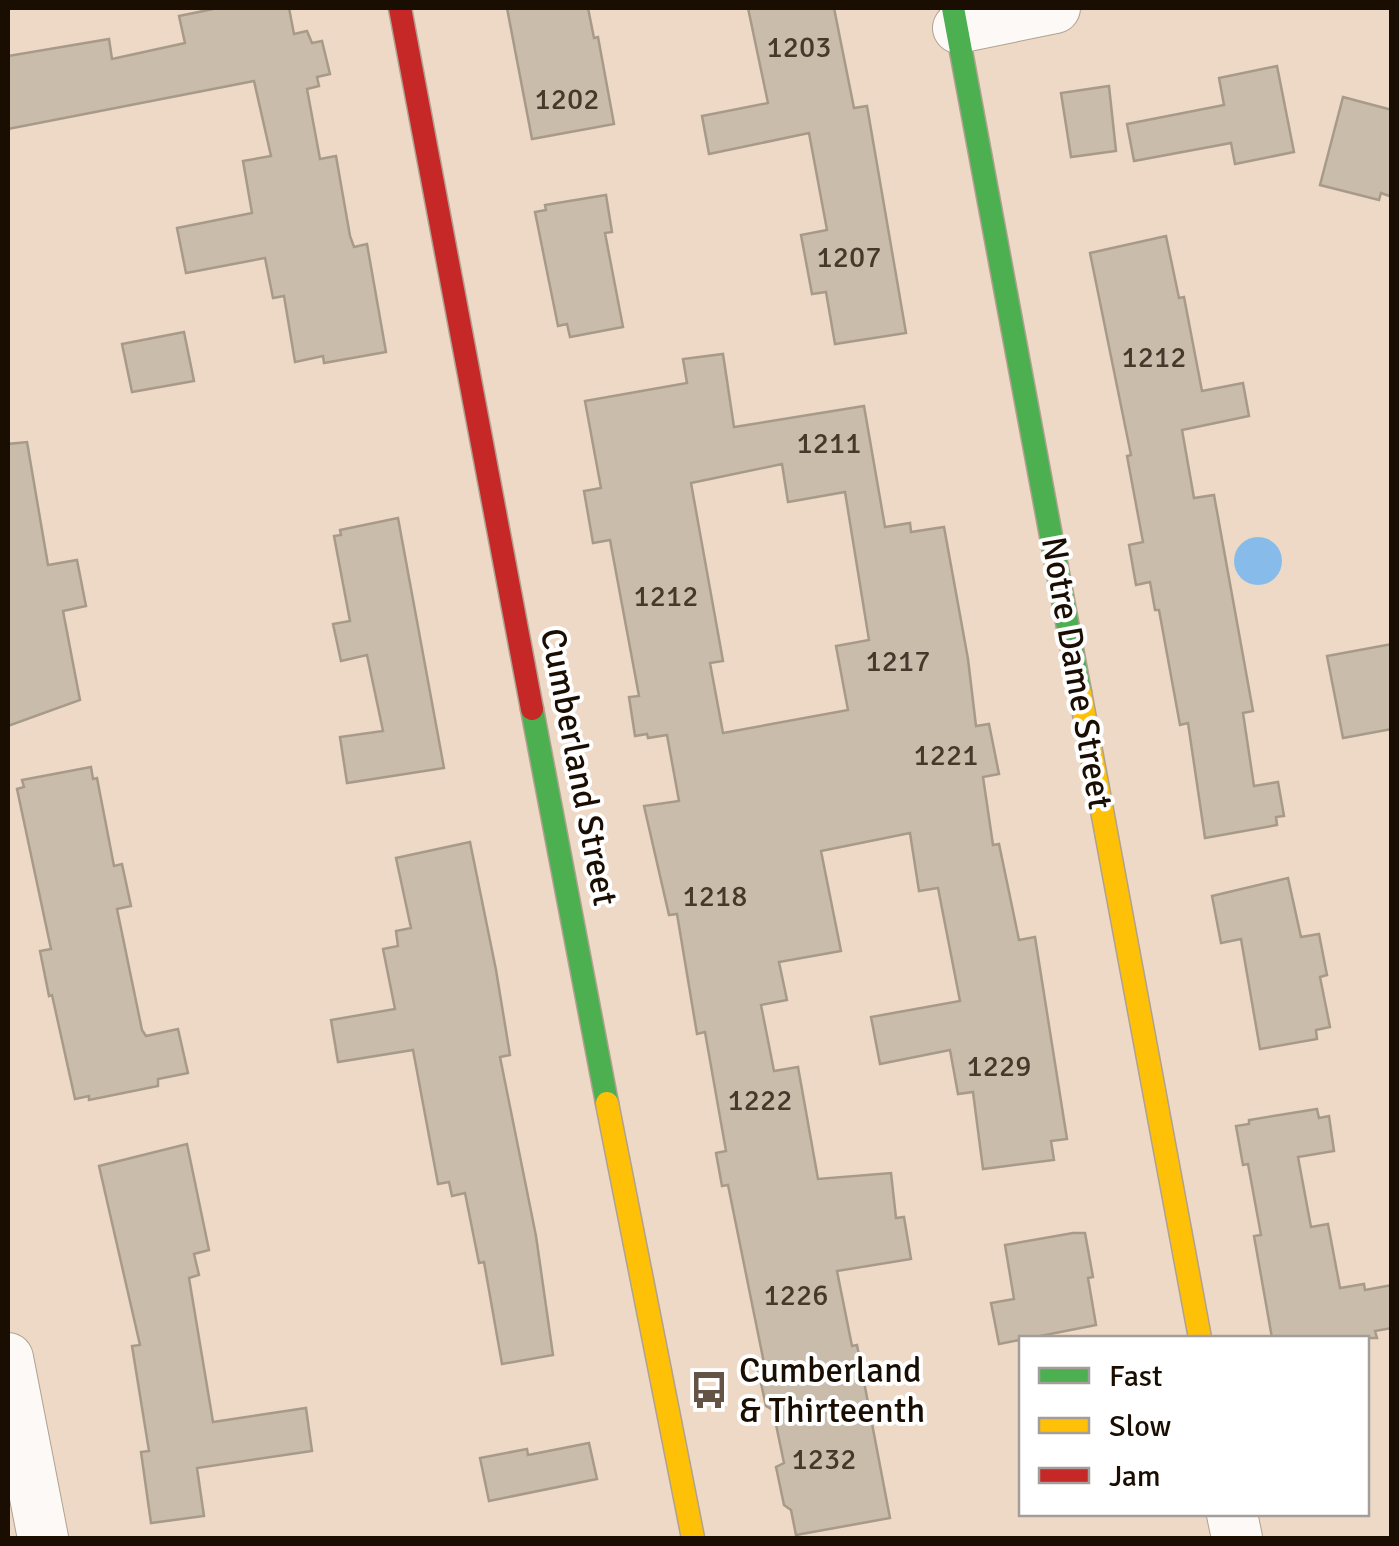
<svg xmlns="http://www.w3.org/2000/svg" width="1399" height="1546" viewBox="0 0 1399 1546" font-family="Signika,sans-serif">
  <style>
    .water { fill: #87bcea }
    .building { fill: #c9bcab; stroke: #a79a89; stroke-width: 2.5; fill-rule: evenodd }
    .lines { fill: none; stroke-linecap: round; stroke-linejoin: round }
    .street-casing { stroke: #b1a192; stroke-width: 52 }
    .fast-casing { stroke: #b1a192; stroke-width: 25 }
    .slow-casing { stroke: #b1a192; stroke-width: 25 }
    .jam-casing { stroke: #b1a192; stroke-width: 25 }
    .street { stroke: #fcf9f6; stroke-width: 50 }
    .fast { stroke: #4caf50; stroke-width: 22 }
    .slow { stroke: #ffc107; stroke-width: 22 }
    .jam { stroke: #c62828; stroke-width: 22 }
    .labels { text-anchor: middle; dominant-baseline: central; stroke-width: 8; stroke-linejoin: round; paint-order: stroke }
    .number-label { font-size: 30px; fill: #46392c }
    .street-label { font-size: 35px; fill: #1a0d02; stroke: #fff }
    .poi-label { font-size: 35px; fill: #1a0d02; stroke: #fff; text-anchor: start }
  </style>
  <rect width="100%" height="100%" fill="#edd9c5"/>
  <!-- water -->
  <circle class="water" cx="1258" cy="561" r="24"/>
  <!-- building -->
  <g class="building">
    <polygon points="218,8 289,8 294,34 307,31 312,43 322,41 330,74 317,77 319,86 307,89 320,159 336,156 350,236 354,247 367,244 386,352 324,363 323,356 295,362 284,296 273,298 265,258 186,273 177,228 252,213 243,161 271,156 254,81 8,129 8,56 109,39 112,59 185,43 179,16"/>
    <polygon points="507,8 588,8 594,38 598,37 614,124 532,139"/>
    <polygon points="748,8 834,8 854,108 867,106 906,333 835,344 826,292 812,294 801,235 827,230 809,133 709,154 702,116 768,103"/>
    <polygon points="1277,66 1294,152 1235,164 1231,143 1134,161 1127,124 1224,105 1219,78"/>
    <polygon points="1109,86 1116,151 1071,157 1061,93"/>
    <polygon points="1343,97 1392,110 1392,197 1381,193 1379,200 1320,185"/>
    <polygon points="606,195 612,232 605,233 623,327 570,337 567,324 558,326 535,212 546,210 545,205"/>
    <polygon points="1166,236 1179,298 1184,297 1202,391 1243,383 1249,416 1182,430 1194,498 1214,495 1253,711 1243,713 1254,786 1278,782 1284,816 1276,817 1277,825 1205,838 1188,723 1180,725 1159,610 1155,610 1150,582 1136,585 1129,545 1143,542 1127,456 1131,455 1090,253"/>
    <polygon points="184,332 194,381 132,392 122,344"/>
    <path d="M723 354 734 427 864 406 885 527 910 523 911 532 944 527 968 659 976 726 989 724 999 774 983 777 993 845 999 844 1019 940 1035 937 1067 1139 1051 1141 1054 1160 983 1169 973 1092 958 1094 950 1050 880 1064 871 1017 960 1001 938 888 919 891 910 833 821 851 841 951 779 962 787 1000 761 1005 774 1071 798 1067 818 1179 891 1173 896 1218 904 1217 911 1259 837 1271 852 1346 857 1345 890 1518 796 1535 791 1510 784 1505 776 1467 784 1463 773 1410 766 1406 758 1370 765 1368 728 1185 722 1186 716 1153 726 1151 705 1032 697 1034 677 914 669 915 644 806 679 801 667 735 648 738 647 734 635 736 629 697 639 696 610 540 593 543 584 491 601 488 585 401 687 383 683 359ZM782 464 788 502 845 492 869 640 836 646 848 710 723 733 710 663 723 661 691 483Z"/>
    <polygon points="27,442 48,565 77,560 86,606 63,611 80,700 8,726 8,444"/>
    <polygon points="398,518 444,768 347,783 340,737 383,731 367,655 341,661 333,624 350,621 334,536 341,535 340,530"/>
    <polygon points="1392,644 1392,729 1343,738 1327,656"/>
    <polygon points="91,767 93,779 97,778 114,866 122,864 131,906 117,909 142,1030 146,1036 178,1029 188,1073 158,1079 158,1086 89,1100 89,1096 75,1099 52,995 49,996 40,951 51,949 17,789 24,787 22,780"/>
    <polygon points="470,842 496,970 510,1055 500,1057 536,1236 553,1355 502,1364 484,1262 479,1263 465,1193 452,1196 449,1182 438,1184 413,1050 338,1062 331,1020 395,1009 383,949 398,946 396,931 411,928 396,858"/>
    <polygon points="1288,878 1301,937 1319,934 1327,975 1320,977 1330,1027 1316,1030 1317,1039 1260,1049 1241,939 1221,943 1212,896"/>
    <polygon points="1317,1109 1319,1118 1329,1116 1334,1151 1298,1157 1311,1227 1328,1224 1340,1288 1364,1284 1365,1290 1392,1285 1392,1328 1375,1331 1377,1338 1272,1338 1254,1236 1261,1235 1248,1164 1243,1165 1236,1126 1249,1124 1249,1120"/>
    <polygon points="187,1144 209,1250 194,1254 199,1275 189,1278 213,1422 306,1408 312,1451 197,1468 204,1516 151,1523 141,1452 149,1451 132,1346 140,1345 99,1166"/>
    <polygon points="1073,1233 1085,1233 1093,1277 1088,1278 1096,1325 999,1344 991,1303 1014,1299 1005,1245"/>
    <polygon points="589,1443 597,1479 489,1501 480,1458 527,1449 528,1455"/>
  </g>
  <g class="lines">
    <!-- street casing -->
    <g class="street-casing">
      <g id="street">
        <polyline points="958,28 1055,8"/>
        <polyline points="8,1358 43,1538"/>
        <polyline points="1232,1514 1237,1538"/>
      </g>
    </g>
    <!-- fast casing -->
    <g class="fast-casing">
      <g id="fast">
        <polyline points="953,8 1080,692"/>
        <polyline points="532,709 607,1103"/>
      </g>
    </g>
    <!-- slow casing -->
    <g class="slow-casing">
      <g id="slow">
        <polyline points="1080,692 1200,1338"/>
        <polyline points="607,1103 693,1538"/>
      </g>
    </g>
    <!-- jam casing -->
    <g class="jam-casing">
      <polyline id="jam" points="400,8 532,709"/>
    </g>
    <!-- street -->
    <use href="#street" class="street"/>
    <!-- fast -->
    <use href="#fast" class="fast"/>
    <!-- slow -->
    <use href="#slow" class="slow"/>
    <!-- jam -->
    <use href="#jam" class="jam"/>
  </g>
  <!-- icons -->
  <defs>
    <g id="bus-bare" transform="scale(3)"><path d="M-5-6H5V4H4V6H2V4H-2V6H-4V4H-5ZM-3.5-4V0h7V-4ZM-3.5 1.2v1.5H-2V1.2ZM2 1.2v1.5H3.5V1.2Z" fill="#645446" stroke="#fff" stroke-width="2.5" paint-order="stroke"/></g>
  </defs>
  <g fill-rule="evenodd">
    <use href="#bus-bare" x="709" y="1390"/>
  </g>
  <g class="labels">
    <!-- number labels -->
    <g class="number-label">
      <text x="799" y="47">1203</text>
      <text x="567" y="99">1202</text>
      <text x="849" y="257">1207</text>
      <text x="1154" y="357">1212</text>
      <text x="829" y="443">1211</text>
      <text x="666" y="596">1212</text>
      <text x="898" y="661">1217</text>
      <text x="946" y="755">1221</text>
      <text x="715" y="896">1218</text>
      <text x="999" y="1066">1229</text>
      <text x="760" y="1100">1222</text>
      <text x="796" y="1295">1226</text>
      <text x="824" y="1459">1232</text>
    </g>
    <!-- street labels -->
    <g class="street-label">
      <text transform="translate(1077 673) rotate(80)">Notre Dame Street</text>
      <text transform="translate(579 767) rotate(79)">Cumberland Street</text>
    </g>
    <!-- poi labels -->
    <g class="poi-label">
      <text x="739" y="1370">Cumberland<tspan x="739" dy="40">&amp; Thirteenth</tspan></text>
    </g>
  </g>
  <!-- border -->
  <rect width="1399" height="1546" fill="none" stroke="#1a0d02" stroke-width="20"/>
  <!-- legend -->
  <rect x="1019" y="1336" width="350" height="180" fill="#ffffff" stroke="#a39e9a" stroke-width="2.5"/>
  <rect x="1039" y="1368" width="50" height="15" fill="#4caf50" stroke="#a39e9a" stroke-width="2.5"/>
  <text x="1109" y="1386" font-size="30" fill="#1a0d02">Fast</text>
  <rect x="1039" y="1418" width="50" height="15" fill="#ffc107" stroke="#a39e9a" stroke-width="2.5"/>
  <text x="1109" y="1436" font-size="30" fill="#1a0d02">Slow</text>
  <rect x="1039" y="1468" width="50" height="15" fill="#c62828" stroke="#a39e9a" stroke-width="2.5"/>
  <text x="1109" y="1486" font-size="30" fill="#1a0d02">Jam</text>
</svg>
